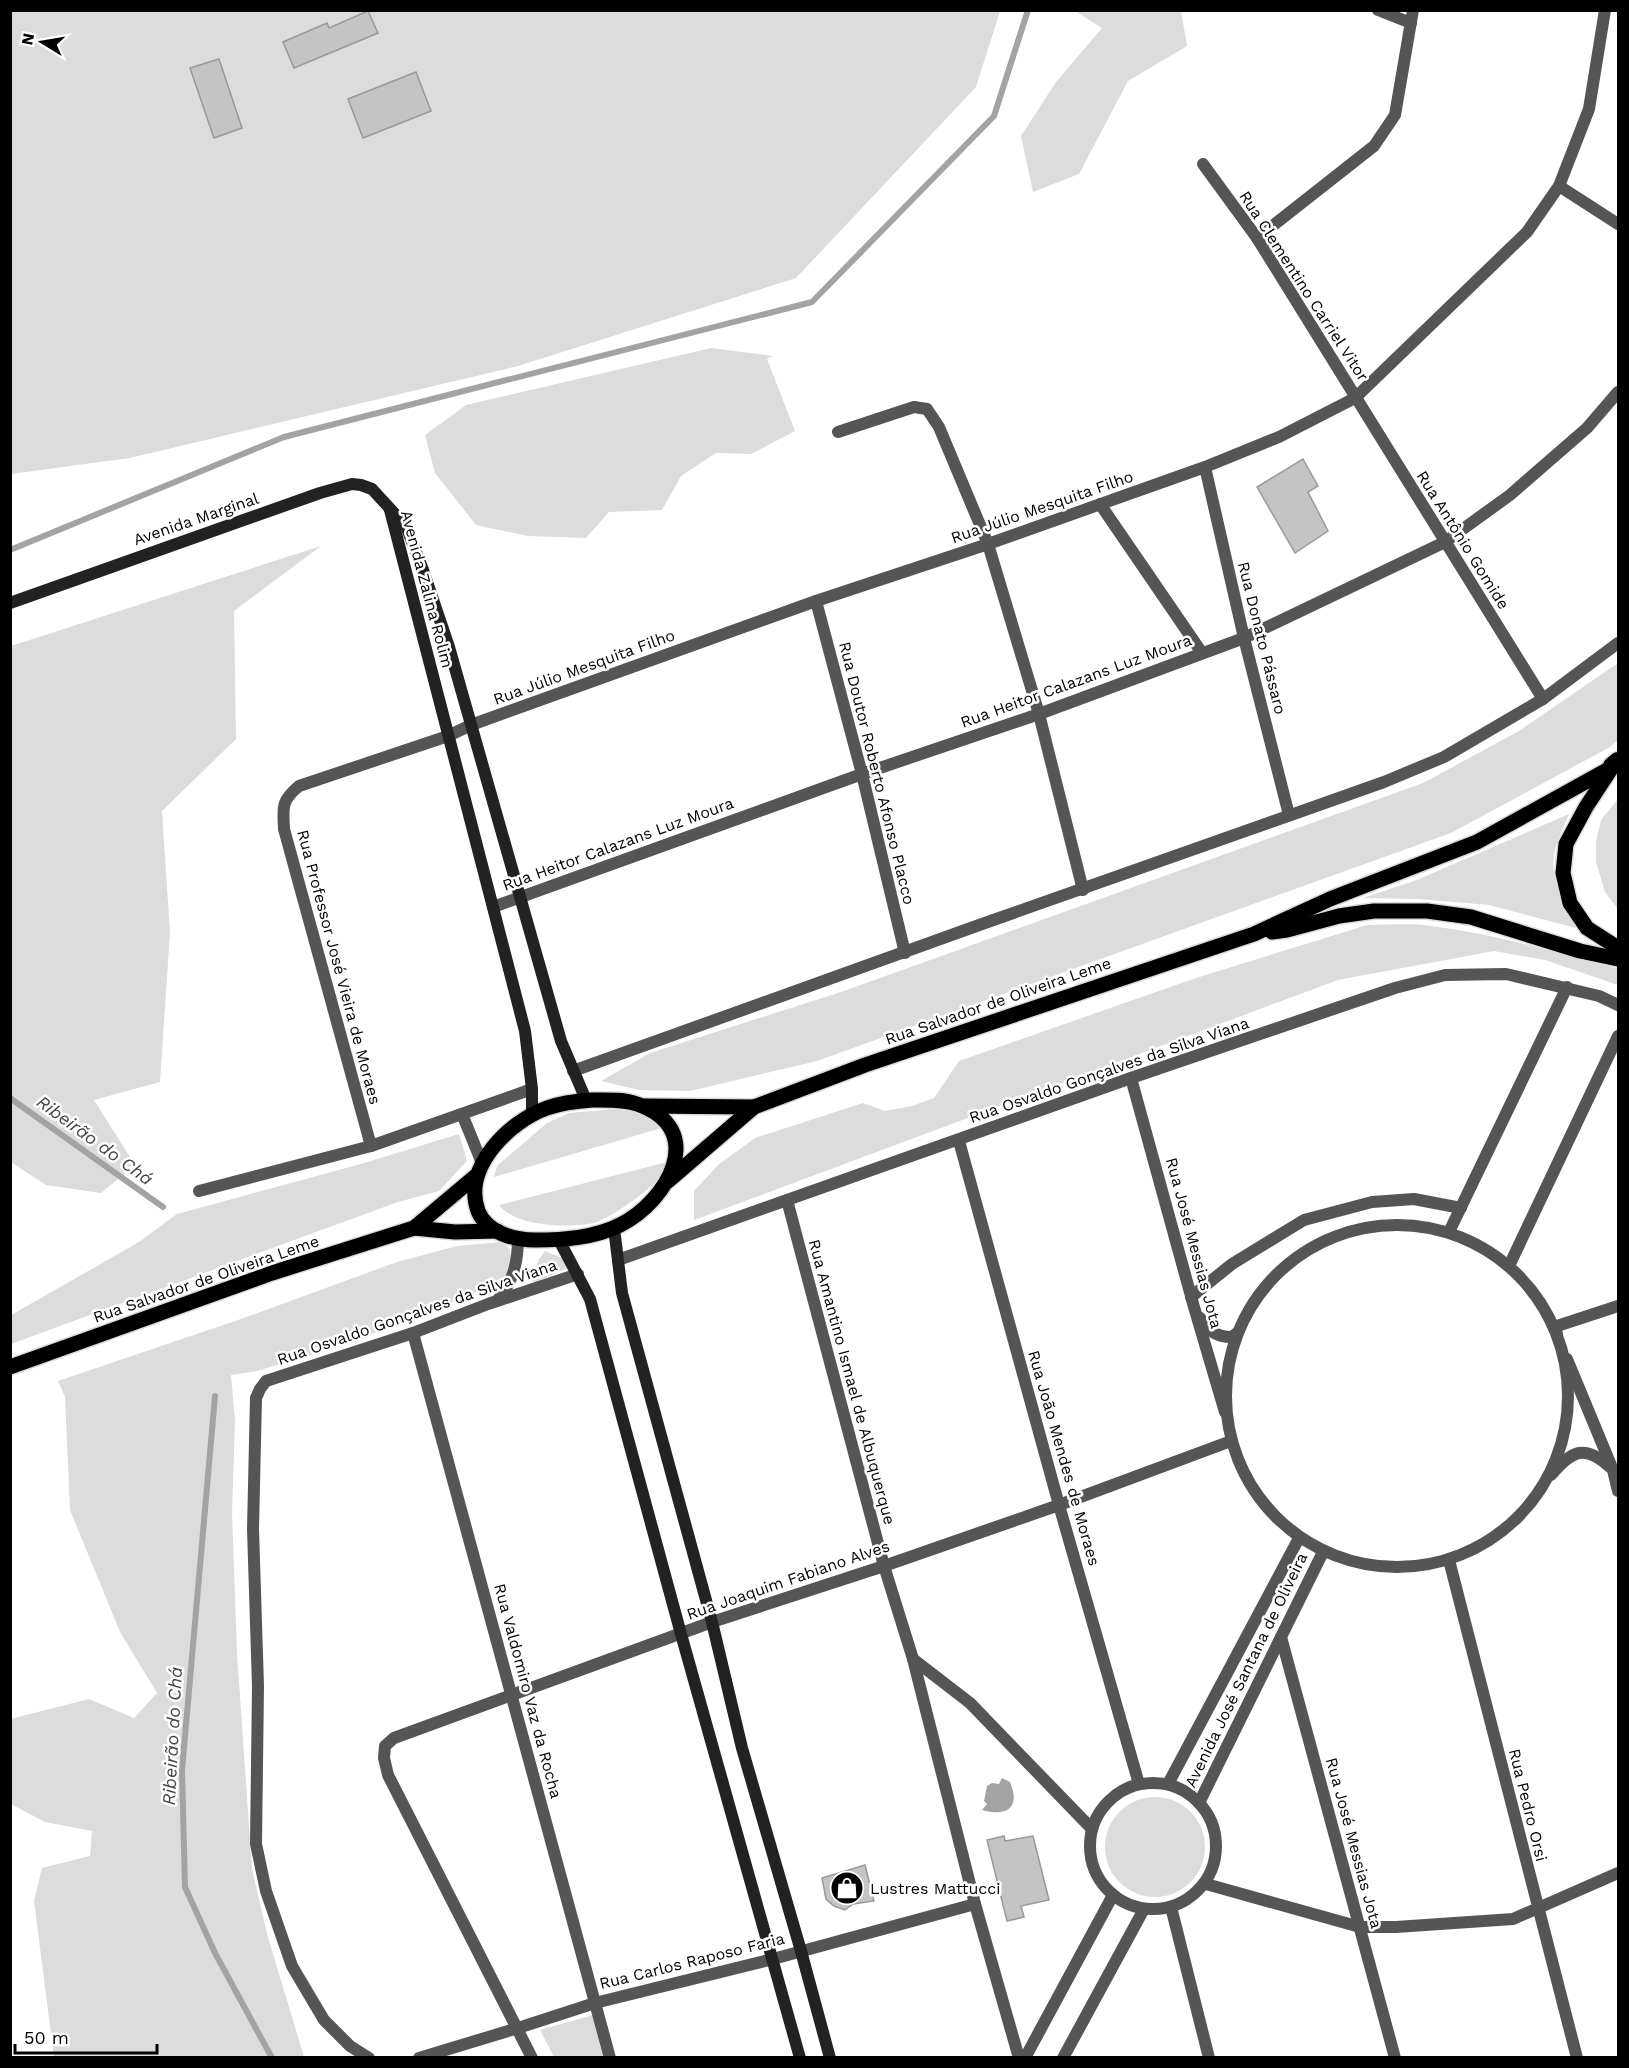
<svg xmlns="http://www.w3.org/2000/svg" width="1629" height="2068" viewBox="0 0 1629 2068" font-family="'Work Sans',sans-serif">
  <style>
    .green { fill: #dcdcdc }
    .water { fill: #a3a3a3 }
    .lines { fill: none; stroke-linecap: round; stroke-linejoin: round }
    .stream { stroke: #a3a3a3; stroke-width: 6 }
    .building { fill: #c4c4c4; stroke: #999; stroke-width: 1.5 }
    .primary-casing { stroke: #dbdbdb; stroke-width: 18 }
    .highway-casing { stroke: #dbdbdb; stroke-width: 21 }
    .street { stroke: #555; stroke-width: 12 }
    .secondary { stroke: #222; stroke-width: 12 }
    .primary { stroke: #000; stroke-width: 15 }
    .highway { stroke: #000; stroke-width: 18 }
    .labels { text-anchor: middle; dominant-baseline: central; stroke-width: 5; stroke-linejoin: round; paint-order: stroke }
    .street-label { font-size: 16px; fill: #000; stroke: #fff }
    .poi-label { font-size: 16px; fill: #000; stroke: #fff; text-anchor: start }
    .water-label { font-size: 18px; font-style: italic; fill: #444; stroke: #fff }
  </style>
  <rect width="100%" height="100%" fill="#fff"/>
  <!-- green -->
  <g class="green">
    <polygon points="10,11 1000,11 976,87 796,278 518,366 130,458 11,474"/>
    <polygon points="1075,11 1181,11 1187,46 1128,81 1079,174 1033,192 1021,136 1056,82 1102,28"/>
    <polygon points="711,348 773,356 767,359 795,431 751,454 716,453 681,476 662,510 609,512 586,538 528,536 476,525 435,473 425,435 466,405"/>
    <polygon points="321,546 234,611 236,739 162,811 170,933 160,1082 94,1100 135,1165 101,1193 46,1185 11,1162 11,646"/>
    <polygon points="1618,663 1618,740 1610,747 1451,833 817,1061 690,1091 639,1090 601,1081 650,1053 841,992 1423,783 1519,731"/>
    <polygon points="1618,799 1618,909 1605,892 1596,862 1596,842 1601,820"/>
    <path d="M1569 814C1564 827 1556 842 1554 855 1550 881 1565 906 1576 928L1489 905 1418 899 1363 898 1417 880Z"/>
    <path d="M1367 925C1388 925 1410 923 1431 926 1495 934 1556 952 1618 969V985L1545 960 1494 951 1338 980 694 1220V1191L718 1165 755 1138 863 1103 885 1111 912 1106 934 1098 959 1061 1193 979Z"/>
    <polygon points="615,1109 646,1114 665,1127 494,1177 497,1166 547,1123 569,1113"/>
    <polygon points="459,1134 467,1161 439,1191 398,1202 11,1344 11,1315 139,1242 177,1214 361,1164"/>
    <path d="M671 1161C670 1165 669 1170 666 1173 653 1187 612 1218 594 1223 570 1228 515 1227 499 1205Z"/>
    <polygon points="502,1242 509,1248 512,1260 504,1279 485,1288 429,1313 327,1350 257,1371 231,1375 235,1420 232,1513 237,1653 252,1869 267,1934 304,2057 54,2057 34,1901 42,1868 90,1856 92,1831 45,1822 11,1804 10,1719 89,1699 134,1718 157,1693 120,1632 70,1510 65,1397 58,1381 238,1320 397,1262 457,1246"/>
    <polygon points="545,1251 567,1260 566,1269 535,1282 531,1281 539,1259"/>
    <circle cx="1155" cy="1847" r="50"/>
    <polygon points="593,2015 604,2057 554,2057 540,2030"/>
  </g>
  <!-- water -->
  <path class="water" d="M1002 1778 1010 1782C1021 1808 1007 1817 982 1810L987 1804 984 1801 987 1786 992 1783 999 1784Z"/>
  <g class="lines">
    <!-- stream -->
    <g class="stream">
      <polyline points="10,550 284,437 812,302 994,116 1028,10"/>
      <polyline points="10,1098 163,1207"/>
      <polyline points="215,1396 182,1770 185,1887 215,1953 272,2058"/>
    </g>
  </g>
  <!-- building -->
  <g class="building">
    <polygon points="368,11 378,33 294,68 283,42 327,23 329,28"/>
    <polygon points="219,59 242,128 214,138 190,68"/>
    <polygon points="416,72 431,111 363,138 348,99"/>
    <polygon points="1303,459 1318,486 1308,492 1328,531 1295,553 1257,487"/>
    <polygon points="1004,1836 1005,1841 1033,1836 1049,1900 1021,1906 1024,1917 1007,1921 987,1840"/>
    <polygon points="865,1865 874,1901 853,1904 845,1910 834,1906 826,1899 822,1878"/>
  </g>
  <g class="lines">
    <!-- primary casing -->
    <g class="primary-casing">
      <g id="primary">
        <polyline points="1611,769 1586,807 1566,844 1563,873 1570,903 1587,928 1618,948"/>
        <polyline points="1272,932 1287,930 1339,916 1374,911 1427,911 1471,917 1580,951 1618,959"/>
        <path d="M592 1100C606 1100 623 1099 637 1104 709 1129 668 1201 620 1225 594 1238 564 1240 535 1240 514 1240 487 1233 478 1211 462 1167 510 1121 547 1108 561 1103 577 1101 592 1100Z"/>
        <polyline points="644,1106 754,1107"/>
        <polyline points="668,1181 754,1107 865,1065 1254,934 1330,899 1477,842 1618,764"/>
        <polyline points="414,1228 455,1232 497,1231"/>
        <polyline points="10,1367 272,1273 414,1228 477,1175"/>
      </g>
    </g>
    <!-- highway casing -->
    <g class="highway-casing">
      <polyline id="highway" points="1612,766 1618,761"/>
    </g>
    <!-- street -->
    <g class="street">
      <polyline points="1378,10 1411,23"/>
      <polyline points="1203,164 1257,238 1543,699"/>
      <polyline points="1559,186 1618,224"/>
      <polyline points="1257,238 1374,146 1395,115 1413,10"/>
      <polyline points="838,432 914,407 927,409 939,427 988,544 1039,714 1083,890"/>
      <polyline points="1205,467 1244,638 1289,815"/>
      <polyline points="1100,504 1202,653"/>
      <polyline points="816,601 862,774 905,953"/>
      <polyline points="493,907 862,774 1039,714 1244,638 1445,542 1510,495 1587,428 1618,392"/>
      <polyline points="573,1071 982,924 1384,782 1444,757 1543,699 1618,643"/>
      <polyline points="1131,1078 1194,1307 1225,1412"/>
      <polyline points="462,1114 482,1163"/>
      <polyline points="959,1141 1059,1505 1139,1784"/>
      <path d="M371 1146 284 829C283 807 281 801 299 786L448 736 471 725 816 601 988 544 1205 467 1279 437 1355 398 1527 232 1559 186 1589 109 1605 10"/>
      <polyline points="199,1191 371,1146 532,1089"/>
      <polyline points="787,1200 884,1566 913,1659 975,1904 1019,2058"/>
      <circle cx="1397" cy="1396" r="171"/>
      <polyline points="1449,1232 1567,987"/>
      <polyline points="618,1260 1131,1078 1395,988 1445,975 1506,974 1599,996 1618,1005"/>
      <polyline points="1509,1266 1618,1036"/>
      <polyline points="1191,1297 1232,1264 1304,1220 1372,1202 1414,1199 1461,1208"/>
      <path d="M497 1301C513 1282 518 1263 518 1238"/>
      <path d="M1200 1318C1209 1331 1216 1337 1232 1337L1237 1333"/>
      <polyline points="413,1333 610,2058"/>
      <polyline points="1557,1334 1554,1327 1618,1306"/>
      <polyline points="1567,1359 1613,1470 1618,1491"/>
      <path d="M1551 1475C1572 1450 1585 1444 1610 1467"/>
      <polyline points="1449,1560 1577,2058"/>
      <polyline points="1281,1637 1395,2058"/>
      <polyline points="913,1659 970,1703 1092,1829"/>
      <circle cx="1153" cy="1846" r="63"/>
      <polyline points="1168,1784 1299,1538"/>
      <polyline points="1199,1803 1323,1552"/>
      <polyline points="1206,1884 1360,1927 1396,1927 1513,1919 1618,1873"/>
      <polyline points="1171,1907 1209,2058"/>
      <polyline points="369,2058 350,2046 324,2020 292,1966 266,1891 256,1844 258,1686 253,1529 256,1398 260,1389 266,1381 413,1333 488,1304 578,1274"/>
      <polyline points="419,2058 518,2028 595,2003 773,1959 975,1904"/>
      <polyline points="532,2058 388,1775 384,1758 385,1746 394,1738 712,1622 884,1566 1059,1505 1231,1441"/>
      <polyline points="1025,2058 1113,1895"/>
      <polyline points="1063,2058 1144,1909"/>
    </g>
    <!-- secondary -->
    <g class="secondary">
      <polyline points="390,510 525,1031 532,1089 532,1115"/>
      <polyline points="10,603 320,493 352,484 361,485 372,489 406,526 423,570 449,647 561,1041 586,1100"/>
      <polyline points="614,1228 622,1293 712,1622 742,1748 801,1951 830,2058"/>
      <polyline points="559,1240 590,1299 681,1634 800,2058"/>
    </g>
    <!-- primary -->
    <use href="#primary" class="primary"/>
    <!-- highway -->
    <use href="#highway" class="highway"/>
  </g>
  <!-- icons -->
  <defs>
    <g id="shop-disc" transform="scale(1.725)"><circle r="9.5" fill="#000" stroke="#fff"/><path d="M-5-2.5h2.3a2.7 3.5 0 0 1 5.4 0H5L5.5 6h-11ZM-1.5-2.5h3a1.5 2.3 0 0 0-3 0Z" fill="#fff"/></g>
  </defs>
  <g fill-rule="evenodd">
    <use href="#shop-disc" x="847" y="1888"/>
  </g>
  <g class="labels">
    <!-- street labels -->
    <g class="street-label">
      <text transform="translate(1304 286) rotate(57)">Rua Clementino Carriel Vitor</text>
      <text transform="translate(1042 507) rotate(-19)">Rua Júlio Mesquita Filho</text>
      <text transform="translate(196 519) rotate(-19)">Avenida Marginal</text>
      <text transform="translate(1463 540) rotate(58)">Rua Antônio Gomide</text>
      <text transform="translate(427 589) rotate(75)">Avenida Zalina Rolim</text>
      <text transform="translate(1262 638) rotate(76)">Rua Donato Pássaro</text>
      <text transform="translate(584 667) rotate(-20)">Rua Júlio Mesquita Filho</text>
      <text transform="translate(1076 681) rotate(-20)">Rua Heitor Calazans Luz Moura</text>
      <text transform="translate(877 773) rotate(76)">Rua Doutor Roberto Afonso Placco</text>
      <text transform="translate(618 844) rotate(-20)">Rua Heitor Calazans Luz Moura</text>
      <text transform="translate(339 967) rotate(75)">Rua Professor José Vieira de Moraes</text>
      <text transform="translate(998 1001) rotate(-19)">Rua Salvador de Oliveira Leme</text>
      <text transform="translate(1109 1070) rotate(-19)">Rua Osvaldo Gonçalves da Silva Viana</text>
      <text transform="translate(1194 1243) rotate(75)">Rua José Messias Jota</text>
      <text transform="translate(206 1279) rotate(-19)">Rua Salvador de Oliveira Leme</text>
      <text transform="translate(417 1312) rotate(-19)">Rua Osvaldo Gonçalves da Silva Viana</text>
      <text transform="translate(852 1382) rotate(75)">Rua Amantino Ismael de Albuquerque</text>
      <text transform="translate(1064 1458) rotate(74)">Rua João Mendes de Moraes</text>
      <text transform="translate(788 1580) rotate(-19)">Rua Joaquim Fabiano Alves</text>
      <text transform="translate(1246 1670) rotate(-64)">Avenida José Santana de Oliveira</text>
      <text transform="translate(528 1691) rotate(75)">Rua Valdomiro Vaz da Rocha</text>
      <text transform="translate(1528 1805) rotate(76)">Rua Pedro Orsi</text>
      <text transform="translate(1354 1843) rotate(75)">Rua José Messias Jota</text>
      <text transform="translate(692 1961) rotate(-14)">Rua Carlos Raposo Faria</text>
    </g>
    <!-- poi labels -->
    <g class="poi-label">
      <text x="870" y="1888">Lustres Mattucci</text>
    </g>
    <!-- water labels -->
    <g class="water-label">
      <text transform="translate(95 1140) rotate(36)">Ribeirão do Chá</text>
      <text transform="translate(172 1736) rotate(-87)">Ribeirão do Chá</text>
    </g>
  </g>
  <!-- border -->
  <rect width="1629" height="2068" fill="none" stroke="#000000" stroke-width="24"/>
  <!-- north arrow -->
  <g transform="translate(42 42) rotate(281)" stroke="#ffffff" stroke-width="4.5" paint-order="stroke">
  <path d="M0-4.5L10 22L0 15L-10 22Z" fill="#000000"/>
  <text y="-9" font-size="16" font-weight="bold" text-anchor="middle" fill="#000000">N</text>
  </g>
  <!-- scale -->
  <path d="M15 2044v9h142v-9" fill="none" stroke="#000000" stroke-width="3"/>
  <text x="24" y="2044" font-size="18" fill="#000000" stroke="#ffffff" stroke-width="4.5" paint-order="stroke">50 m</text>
</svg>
